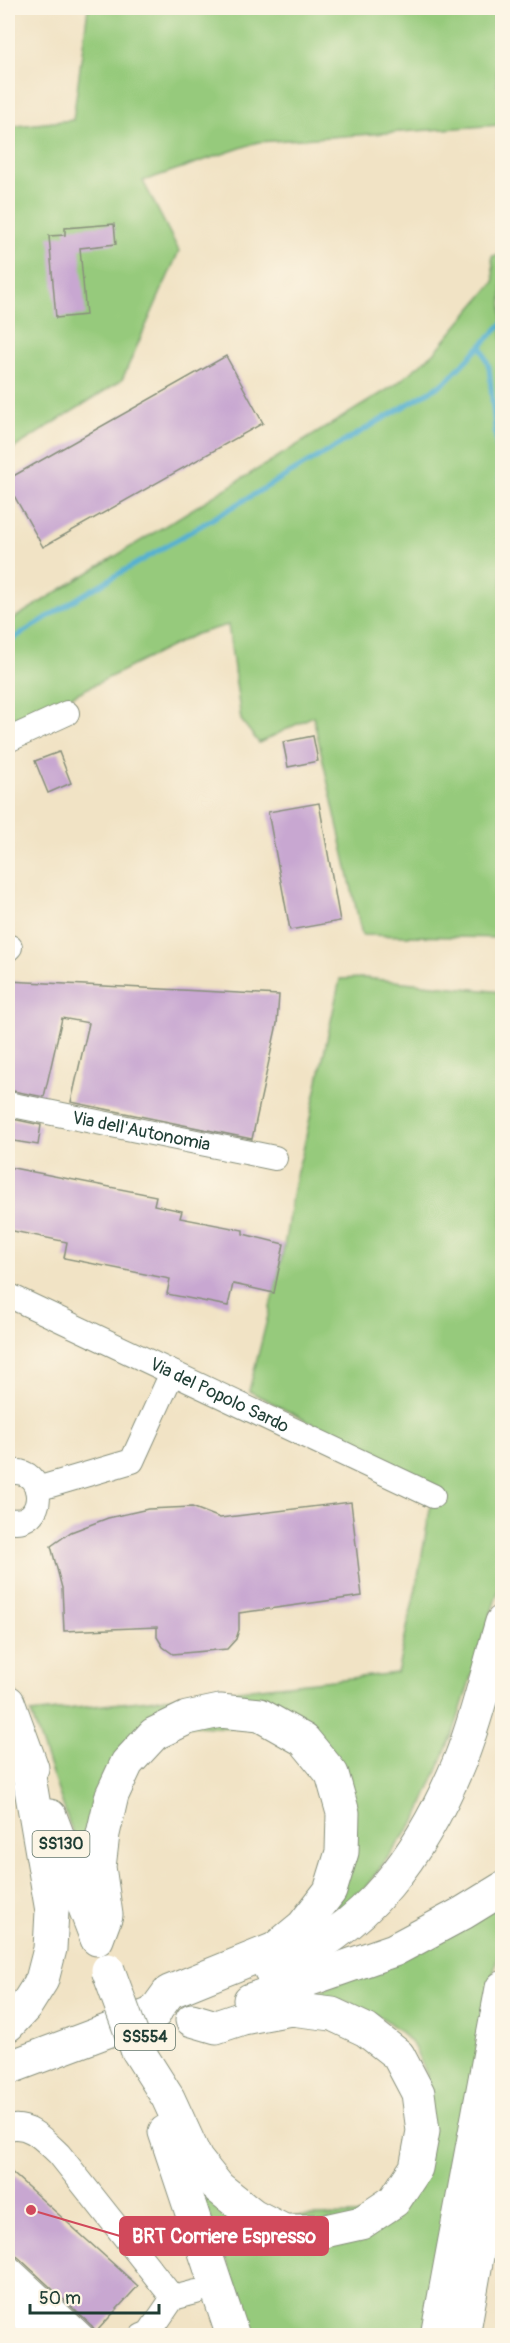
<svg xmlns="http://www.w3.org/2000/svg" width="510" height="2343" viewBox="0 0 510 2343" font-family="Pangolin,sans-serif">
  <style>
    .green { fill: #96ca7b; stroke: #5a8458; stroke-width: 1.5 }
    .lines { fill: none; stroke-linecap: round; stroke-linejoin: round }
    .stream { stroke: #54b0d2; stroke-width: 5 }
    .building { fill: #c8a7d1 }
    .minor-casing { stroke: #88907c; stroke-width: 26 }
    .highway-casing { stroke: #88907c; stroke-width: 35 }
    .minor { stroke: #fff; stroke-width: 24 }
    .highway { stroke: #fff; stroke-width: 33 }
    .highway-bridge-casing { stroke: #88907c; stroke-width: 35; stroke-linecap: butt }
    .highway-bridge { stroke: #fff; stroke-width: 33 }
    .labels { text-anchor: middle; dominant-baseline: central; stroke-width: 4.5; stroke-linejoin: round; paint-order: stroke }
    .shield { fill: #fcf5e5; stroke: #617469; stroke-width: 1.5 }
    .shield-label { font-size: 16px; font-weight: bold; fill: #1f3d34 }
    .street-label { font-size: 18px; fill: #1f3d34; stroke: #fcf5e5 }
    .leader { fill: none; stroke: #d1495b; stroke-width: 2 }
    .callout-dot { fill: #d1495b; stroke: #fcf5e5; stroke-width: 2 }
    .callout { fill: #d1495b; stroke: #d1495b; stroke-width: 2 }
    .callout-label { font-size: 20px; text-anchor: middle; font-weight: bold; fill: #fff }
  </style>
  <rect width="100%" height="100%" fill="#fcf5e5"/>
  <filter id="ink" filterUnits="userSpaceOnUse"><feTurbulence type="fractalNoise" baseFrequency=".0167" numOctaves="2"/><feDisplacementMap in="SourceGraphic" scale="12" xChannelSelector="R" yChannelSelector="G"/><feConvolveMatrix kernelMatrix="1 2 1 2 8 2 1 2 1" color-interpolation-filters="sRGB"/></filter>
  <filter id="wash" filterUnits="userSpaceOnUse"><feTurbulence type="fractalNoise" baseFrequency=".008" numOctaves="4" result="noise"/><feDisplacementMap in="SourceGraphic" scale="24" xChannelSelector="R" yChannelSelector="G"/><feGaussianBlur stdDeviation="1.35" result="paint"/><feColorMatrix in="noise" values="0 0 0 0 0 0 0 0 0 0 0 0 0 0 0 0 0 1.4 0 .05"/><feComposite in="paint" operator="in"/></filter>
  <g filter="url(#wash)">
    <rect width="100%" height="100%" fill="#f1e3c5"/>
    <!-- green -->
    <g class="green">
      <polygon points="88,8 495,8 497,86 502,87 502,152 500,125 258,142 143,181 179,251 122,380 14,448 8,456 8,127 73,120"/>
      <polygon points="502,254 502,938 362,935 313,716 259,743 241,720 228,625 196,634 8,728 8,622 395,385 434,353 494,282 492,256"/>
      <path d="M364 978 502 992V1579L454 1731 417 1818 360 1895 331 1917 355 1854 302 1731 152 1724 88 1862 82 1860 31 1713 397 1673 417 1583 430 1509 437 1488 249 1391C261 1343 274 1295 284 1246 290 1216 291 1185 302 1155L340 979Z"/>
      <polygon points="502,1903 502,1944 496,1962 425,2335 255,2335 199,2190 237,2218 393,2214 427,2075 414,2047 400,2031 384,2019 348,2002 306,1999"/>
    </g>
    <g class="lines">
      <!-- stream -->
      <g class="stream">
        <polyline points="481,346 489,367 502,500"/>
        <polyline points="8,642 81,596 444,383 502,324"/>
      </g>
    </g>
    <g id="blocks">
      <!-- building -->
      <g class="building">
        <polygon points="114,224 116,244 80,248 86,315 56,318 49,236 65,235 65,228"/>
        <polygon points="226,356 263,423 43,547 8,485 8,479"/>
        <polygon points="313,736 318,761 288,767 283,742"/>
        <polygon points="59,752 71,783 48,793 35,761"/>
        <polygon points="319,803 340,921 290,930 268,812"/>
        <polygon points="8,981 279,995 277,1024 252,1139 71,1102 89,1023 62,1018 44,1097 8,1090"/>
        <polygon points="8,1118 41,1125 38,1145 8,1140"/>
        <polygon points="8,1167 156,1196 154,1205 182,1211 180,1218 243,1230 243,1234 284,1244 274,1293 233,1284 228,1306 167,1294 170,1279 64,1258 67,1242 8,1230"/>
        <polygon points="351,1502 362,1596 239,1613 239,1630 236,1639 227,1649 173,1654 163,1647 157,1637 157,1627 64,1631 62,1588 51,1546 71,1532 108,1518 148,1509 192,1507 220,1518"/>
        <polygon points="8,2169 138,2286 96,2332 92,2326 18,2257 8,2252"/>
      </g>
    </g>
  </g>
  <g filter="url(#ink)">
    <use href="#blocks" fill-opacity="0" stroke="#88907c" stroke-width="1.5"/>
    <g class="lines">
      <!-- minor casing -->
      <g class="minor-casing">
        <g id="minor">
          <polyline points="8,740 67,713"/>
          <polyline points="8,949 10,947"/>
          <path id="s1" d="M8 1104 275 1158"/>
          <path id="s2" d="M8 1295 433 1496"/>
          <path d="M8 1473C47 1463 49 1529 8 1520"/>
          <polyline points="37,1489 132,1461 172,1373"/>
          <path d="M8 2128C29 2122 45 2141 59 2154L173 2298"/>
          <polyline points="8,2267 82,2336"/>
          <polyline points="142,2336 149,2333 173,2298 196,2292"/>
        </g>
      </g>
      <!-- highway casing -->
      <g class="highway-casing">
        <g id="highway">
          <polyline points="8,1702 32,1768"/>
          <polyline points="50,1816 95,1934"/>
          <polyline points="97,1939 106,1915 99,1867 103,1834 112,1795 127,1763 154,1734 187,1718 220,1711 260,1715 304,1740 332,1774 343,1813 342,1852 330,1891 303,1926 275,1949 169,1992 153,2014"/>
          <path d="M270 1969C368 1932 423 1851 461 1758 478 1715 489 1666 502 1622"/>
          <polyline points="250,2000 394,1950 463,1913 502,1889"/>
          <polyline points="8,2025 25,2007 42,1980 50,1949 52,1911 24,1748"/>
          <polyline points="137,2049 168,2098 196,2159 219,2188 253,2215 284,2231 325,2231 361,2223 394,2201 416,2168 423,2131 418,2093 398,2055 366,2030 332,2014 291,2009 243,2018 216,2027 192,2020"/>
          <polyline points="8,2068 155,2013"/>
          <polyline points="165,2132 233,2336"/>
          <polyline points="8,2297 47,2336"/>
          <polyline points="437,2336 502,1988"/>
          <polyline points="463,2336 502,2114"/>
        </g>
      </g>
      <!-- minor -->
      <use href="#minor" class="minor"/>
      <!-- highway -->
      <use href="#highway" class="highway"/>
      <!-- highway-bridge casing -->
      <g class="highway-bridge-casing">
        <polyline id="highway-bridge" points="108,1970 137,2049"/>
      </g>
      <!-- highway-bridge -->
      <use href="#highway-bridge" class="highway-bridge"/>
    </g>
  </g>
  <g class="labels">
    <!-- shield labels -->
    <g class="shield">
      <rect x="32.5" y="1831" width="57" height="26" rx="4.5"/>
      <rect x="115" y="2024" width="60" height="26" rx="4.5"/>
    </g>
    <g class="shield-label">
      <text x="61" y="1844">SS130</text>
      <text x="145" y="2037">SS554</text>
    </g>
    <!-- street labels -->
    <g class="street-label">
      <text stroke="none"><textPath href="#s1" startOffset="136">Via dell'Autonomia</textPath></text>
      <text stroke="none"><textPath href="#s2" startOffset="234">Via del Popolo Sardo</textPath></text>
    </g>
  </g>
  <!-- callouts -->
  <path class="leader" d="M31 2210L120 2236"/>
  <circle class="callout-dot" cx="31" cy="2210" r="6"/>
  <rect class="callout" x="120" y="2217" width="208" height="38" rx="6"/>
  <g class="callout-label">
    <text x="224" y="2243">BRT Corriere Espresso</text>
  </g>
  <!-- margin -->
  <rect width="510" height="2343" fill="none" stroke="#fcf5e5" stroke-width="30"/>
  <!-- scale -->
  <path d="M30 2304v9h129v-9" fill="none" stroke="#1f3d34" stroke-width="3"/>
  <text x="39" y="2304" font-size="18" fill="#1f3d34" stroke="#fcf5e5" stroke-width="4.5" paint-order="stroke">50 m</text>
</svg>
